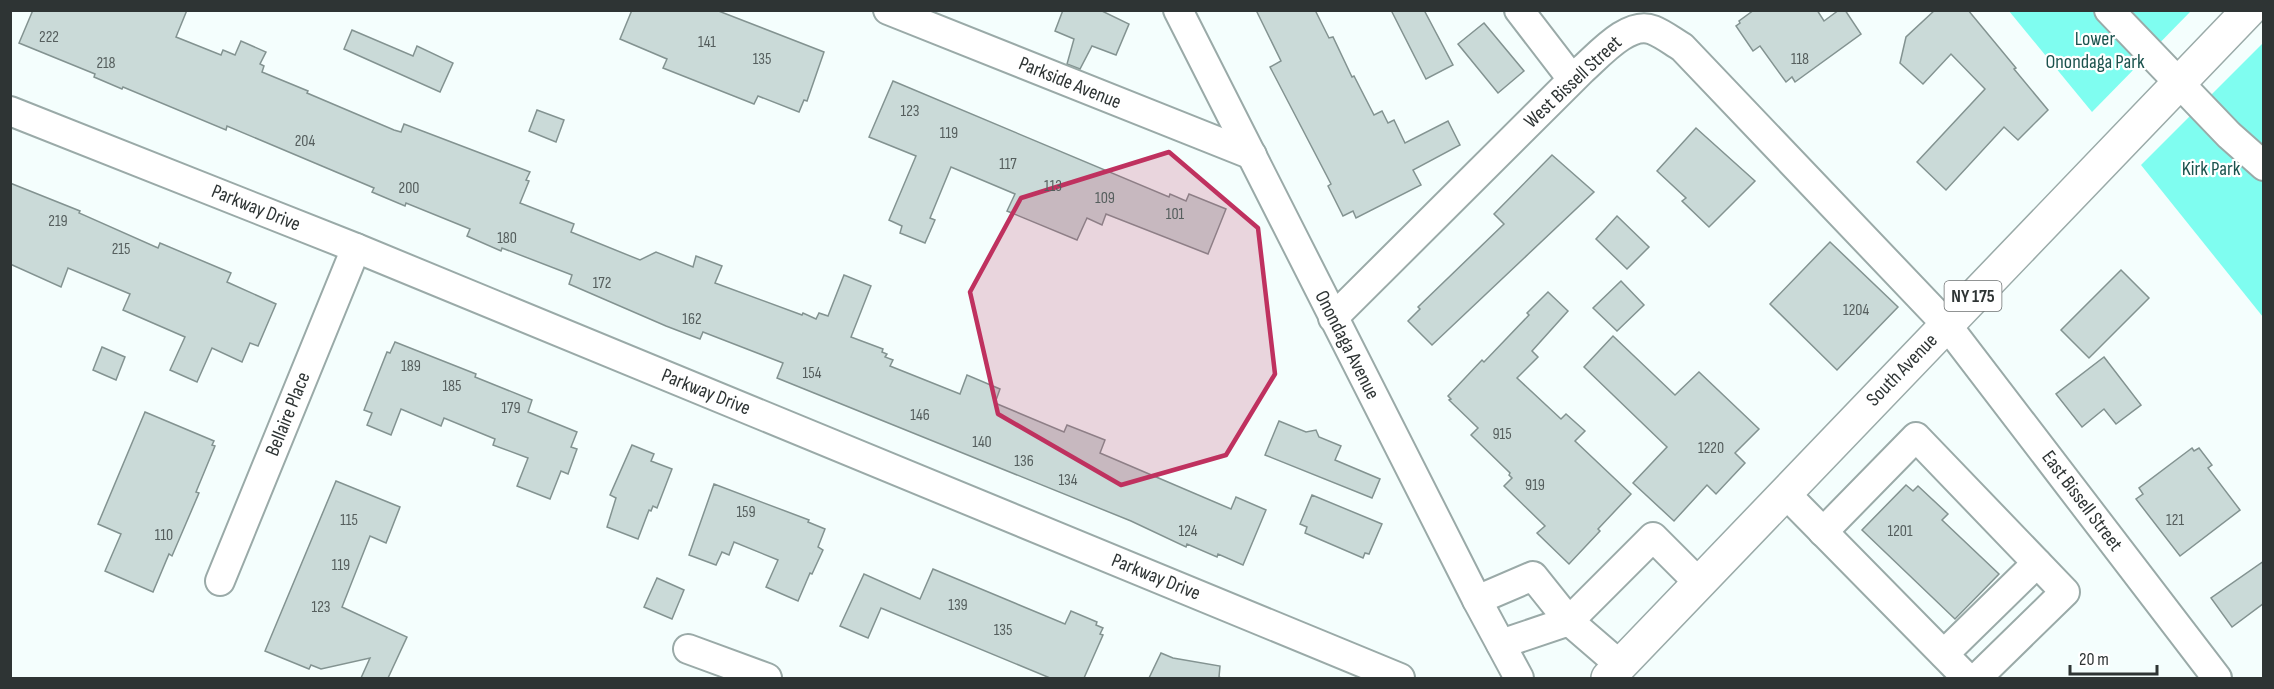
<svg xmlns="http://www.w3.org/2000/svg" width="2274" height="689" viewBox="0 0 2274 689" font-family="'Sofia Sans Condensed',sans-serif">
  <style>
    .green { fill: #7ffdf0 }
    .building { fill: #cadad8; stroke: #839391; stroke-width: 1.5 }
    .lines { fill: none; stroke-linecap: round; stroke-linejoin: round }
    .minor-casing { stroke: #9aaaa8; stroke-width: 32 }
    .major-casing { stroke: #9aaaa8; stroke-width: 36 }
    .minor { stroke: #fff; stroke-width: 28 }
    .major { stroke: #fff; stroke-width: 33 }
    .marked { fill: #bf315f; fill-opacity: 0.2; stroke: #bf315f; stroke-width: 4.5; stroke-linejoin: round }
    .labels { text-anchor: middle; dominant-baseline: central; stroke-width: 4.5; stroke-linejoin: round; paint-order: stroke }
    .number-label { font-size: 16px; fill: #555e5d }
    .shield { fill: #fff; stroke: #6d7171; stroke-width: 1.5 }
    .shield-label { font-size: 18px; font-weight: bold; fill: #2e3434 }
    .park-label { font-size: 20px; fill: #1b534e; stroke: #fff }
    .street-label { font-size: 20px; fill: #2e3434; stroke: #fff }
  </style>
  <rect width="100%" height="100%" fill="#f4fefd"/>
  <!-- green -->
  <g class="green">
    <polygon points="2009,11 2191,11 2092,112"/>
    <polygon points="2263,43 2263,317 2141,165"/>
  </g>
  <!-- building -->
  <g class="building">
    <polygon points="33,10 187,10 176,37 221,55 223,50 235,55 241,41 266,52 260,64 264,66 262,72 308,91 307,93 394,130 401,132 404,124 530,172 526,180 529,181 520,203 574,224 571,232 640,260 656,252 693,267 696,256 722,266 715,283 802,315 803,313 816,319 819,313 828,316 844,275 871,286 851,337 883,349 882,352 887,354 885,357 893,360 890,366 960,394 967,375 1000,389 995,403 1064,432 1067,425 1105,440 1100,453 1231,509 1236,497 1266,510 1243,565 1218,554 1217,557 1187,544 1186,547 1131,521 777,378 783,363 703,332 700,339 666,326 569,284 572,275 502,248 501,251 467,236 470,229 406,203 405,206 372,192 374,188 227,126 226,130 123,87 122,89 94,77 95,74 19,43"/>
    <polygon points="632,10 716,10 824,52 807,101 804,100 799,112 758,96 754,104 663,68 667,59 620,39"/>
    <polygon points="1063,10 1100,10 1129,24 1116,55 1092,46 1080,69 1067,64 1074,39 1055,31"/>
    <polygon points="1256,10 1315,10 1329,38 1333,37 1352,77 1354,76 1374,115 1382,111 1388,123 1394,120 1405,143 1448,121 1460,145 1413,170 1421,185 1356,218 1353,211 1343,216 1328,186 1331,184 1270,67 1281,61"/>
    <polygon points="1391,10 1424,10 1453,65 1426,79"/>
    <polygon points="1754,10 1817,10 1824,21 1839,10 1845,10 1861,34 1795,82 1792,77 1786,82 1760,46 1753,51 1736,26 1740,23 1739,21"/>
    <polygon points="1935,10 1968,10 2016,68 2014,69 2048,110 2018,140 2004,127 1946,190 1917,162 1985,89 1951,54 1923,84 1900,63 1906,37"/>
    <polygon points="1484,23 1524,71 1498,93 1458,44"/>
    <polygon points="352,30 413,56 417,46 453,63 440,92 344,49"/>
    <polygon points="893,81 1169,197 1170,194 1186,201 1189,194 1226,209 1208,254 1106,214 1102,225 1087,218 1077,240 1007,211 1015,194 951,167 930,218 935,220 925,243 900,233 902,226 889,220 916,156 869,137"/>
    <polygon points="537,110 564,120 556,142 529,131"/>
    <polygon points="1696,128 1755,181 1709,227 1682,201 1686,198 1657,171"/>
    <polygon points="1552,155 1594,192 1432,345 1408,321 1420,309 1418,307 1504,224 1494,214"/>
    <polygon points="10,183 80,211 79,213 158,248 160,243 231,273 227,282 276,304 258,346 250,343 242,362 212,348 197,382 170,370 185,337 123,310 130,294 68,268 61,287 10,264"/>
    <polygon points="1617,216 1649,247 1627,269 1596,239"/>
    <polygon points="1830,242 1898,307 1837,370 1770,304"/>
    <polygon points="2121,270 2149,298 2089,358 2061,330"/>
    <polygon points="1621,281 1644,305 1617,331 1593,308"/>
    <polygon points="1548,292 1568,311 1532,351 1538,357 1517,378 1561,419 1566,414 1585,431 1575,441 1631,494 1598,529 1600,531 1569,564 1537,533 1545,526 1504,486 1512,478 1509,475 1510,473 1471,435 1478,428 1449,400 1451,399 1448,396 1482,360 1484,362 1529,315 1527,313"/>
    <polygon points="1613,336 1675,395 1699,372 1759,429 1735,453 1745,463 1716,494 1707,485 1674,521 1633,483 1667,447 1584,367"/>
    <polygon points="395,342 476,374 475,377 532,400 528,412 577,432 571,447 577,449 568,474 561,471 550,499 517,486 528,458 493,445 495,439 444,418 441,426 401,409 391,435 367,425 372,413 364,410 387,352 390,353"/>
    <polygon points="102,347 125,357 116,380 93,370"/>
    <polygon points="2104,357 2141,405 2116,424 2104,409 2082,427 2056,394"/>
    <polygon points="145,412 214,441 212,445 215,446 196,492 199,493 172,556 169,554 153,592 105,571 121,534 98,524"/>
    <polygon points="1279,421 1306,432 1316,430 1319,437 1341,446 1335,460 1380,479 1372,498 1265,455"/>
    <polygon points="632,445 654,454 651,461 672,469 657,508 653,506 651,511 649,510 638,539 607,527 616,498 610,495"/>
    <polygon points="2192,448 2194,451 2199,448 2212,465 2208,468 2240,510 2180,556 2136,499 2143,494 2139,488"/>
    <polygon points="336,481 400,507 386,543 370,536 342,607 407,637 388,678 361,678 370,658 321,669 311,665 309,669 265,651"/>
    <polygon points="714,484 809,520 808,522 825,529 818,547 823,550 812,574 810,573 798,601 766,587 778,560 734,542 729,555 722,552 716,565 689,555"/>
    <polygon points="1906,485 1913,491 1918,486 1948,514 1942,520 1999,574 1955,619 1862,530"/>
    <polygon points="1312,495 1382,524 1369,554 1365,553 1363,558 1305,533 1307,527 1300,524"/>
    <polygon points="2264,561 2264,603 2232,627 2211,598"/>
    <polygon points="933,569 1065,624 1071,611 1097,622 1096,625 1103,628 1100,634 1103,635 1084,678 1050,678 881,608 868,638 840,626 864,574 920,599"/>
    <polygon points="657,578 684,590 672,619 644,607"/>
    <polygon points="1161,653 1173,658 1220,666 1219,677 1221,678 1149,678"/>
  </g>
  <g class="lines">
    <!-- minor casing -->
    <g class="minor-casing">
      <g id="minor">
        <polyline points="888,10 1252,155"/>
        <polyline points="1178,10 1477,600 1519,678"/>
        <polyline points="1519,10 1572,79"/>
        <polyline points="2109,10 2229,135 2264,166"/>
        <polyline points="10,111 356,248 1400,678"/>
        <path d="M1333 318 1582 70C1599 55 1629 20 1653 30 1663 34 1672 41 1682 47L1946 324 2217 678"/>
        <polyline points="1785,493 1967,678"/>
        <polyline points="1823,532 1916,437 2065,592 1977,678"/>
        <polyline points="220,581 356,248"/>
        <polyline points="1477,600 1533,576 1569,621 1653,537 1699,583"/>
        <polyline points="1501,644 1569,621 1620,665"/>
        <polyline points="688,649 767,678"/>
        <polyline points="1944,654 2037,563"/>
      </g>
    </g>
    <!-- major casing -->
    <g class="major-casing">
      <polyline id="major" points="1608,678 2249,10"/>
    </g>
    <!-- minor -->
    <use href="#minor" class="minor"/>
    <!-- major -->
    <use href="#major" class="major"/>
  </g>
  <!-- marked area -->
  <path class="marked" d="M1169 152 1258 228 1275 374 1226 455 1121 485 998 414 970 292 1021 198Z"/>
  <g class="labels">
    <!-- number labels -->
    <g class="number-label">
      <text x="49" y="37">222</text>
      <text x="707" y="42">141</text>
      <text x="762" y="59">135</text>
      <text x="1800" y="59">118</text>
      <text x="106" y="63">218</text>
      <text x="910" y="111">123</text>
      <text x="949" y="133">119</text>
      <text x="305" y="141">204</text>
      <text x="1008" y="164">117</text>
      <text x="1053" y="186">113</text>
      <text x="409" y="188">200</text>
      <text x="1105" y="198">109</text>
      <text x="1175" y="214">101</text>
      <text x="58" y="221">219</text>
      <text x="507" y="238">180</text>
      <text x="121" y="249">215</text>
      <text x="602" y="283">172</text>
      <text x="1856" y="310">1204</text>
      <text x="692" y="319">162</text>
      <text x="411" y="366">189</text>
      <text x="812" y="373">154</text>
      <text x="452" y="386">185</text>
      <text x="511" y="408">179</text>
      <text x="920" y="415">146</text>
      <text x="1502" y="434">915</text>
      <text x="982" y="442">140</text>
      <text x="1711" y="448">1220</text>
      <text x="1024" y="461">136</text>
      <text x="1068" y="480">134</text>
      <text x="1535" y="485">919</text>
      <text x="746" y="512">159</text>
      <text x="349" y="520">115</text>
      <text x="2175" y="520">121</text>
      <text x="1188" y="531">124</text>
      <text x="1900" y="531">1201</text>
      <text x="164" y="535">110</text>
      <text x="341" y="565">119</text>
      <text x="958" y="605">139</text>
      <text x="321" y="607">123</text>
      <text x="1003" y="630">135</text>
    </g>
    <!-- shield labels -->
    <rect class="shield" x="1944.5" y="281" width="57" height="30" rx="4.5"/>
    <g class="shield-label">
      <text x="1973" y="296">NY 175</text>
    </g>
    <!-- park labels -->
    <g class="park-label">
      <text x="2095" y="39">Lower<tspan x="2095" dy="23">Onondaga Park</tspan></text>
      <text x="2211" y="169">Kirk Park</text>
    </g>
    <!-- street labels -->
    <g class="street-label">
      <text transform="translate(1573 82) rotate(-43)">West Bissell Street</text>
      <text transform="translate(1070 83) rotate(22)">Parkside Avenue</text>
      <text transform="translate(256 208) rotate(22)">Parkway Drive</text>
      <text transform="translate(1347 345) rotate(63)">Onondaga Avenue</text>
      <text transform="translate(1902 370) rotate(-46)">South Avenue</text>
      <text transform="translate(706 392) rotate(22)">Parkway Drive</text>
      <text transform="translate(288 414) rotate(-68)">Bellaire Place</text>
      <text transform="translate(2082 501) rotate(53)">East Bissell Street</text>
      <text transform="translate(1156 577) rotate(22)">Parkway Drive</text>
    </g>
  </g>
  <!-- border -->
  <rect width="2274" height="689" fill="none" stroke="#2e3434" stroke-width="24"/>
  <!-- scale -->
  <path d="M2070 665v9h87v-9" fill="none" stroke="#2e3434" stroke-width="3"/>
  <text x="2079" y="665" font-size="18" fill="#2e3434" stroke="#ffffff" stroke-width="4.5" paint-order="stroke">20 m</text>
</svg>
